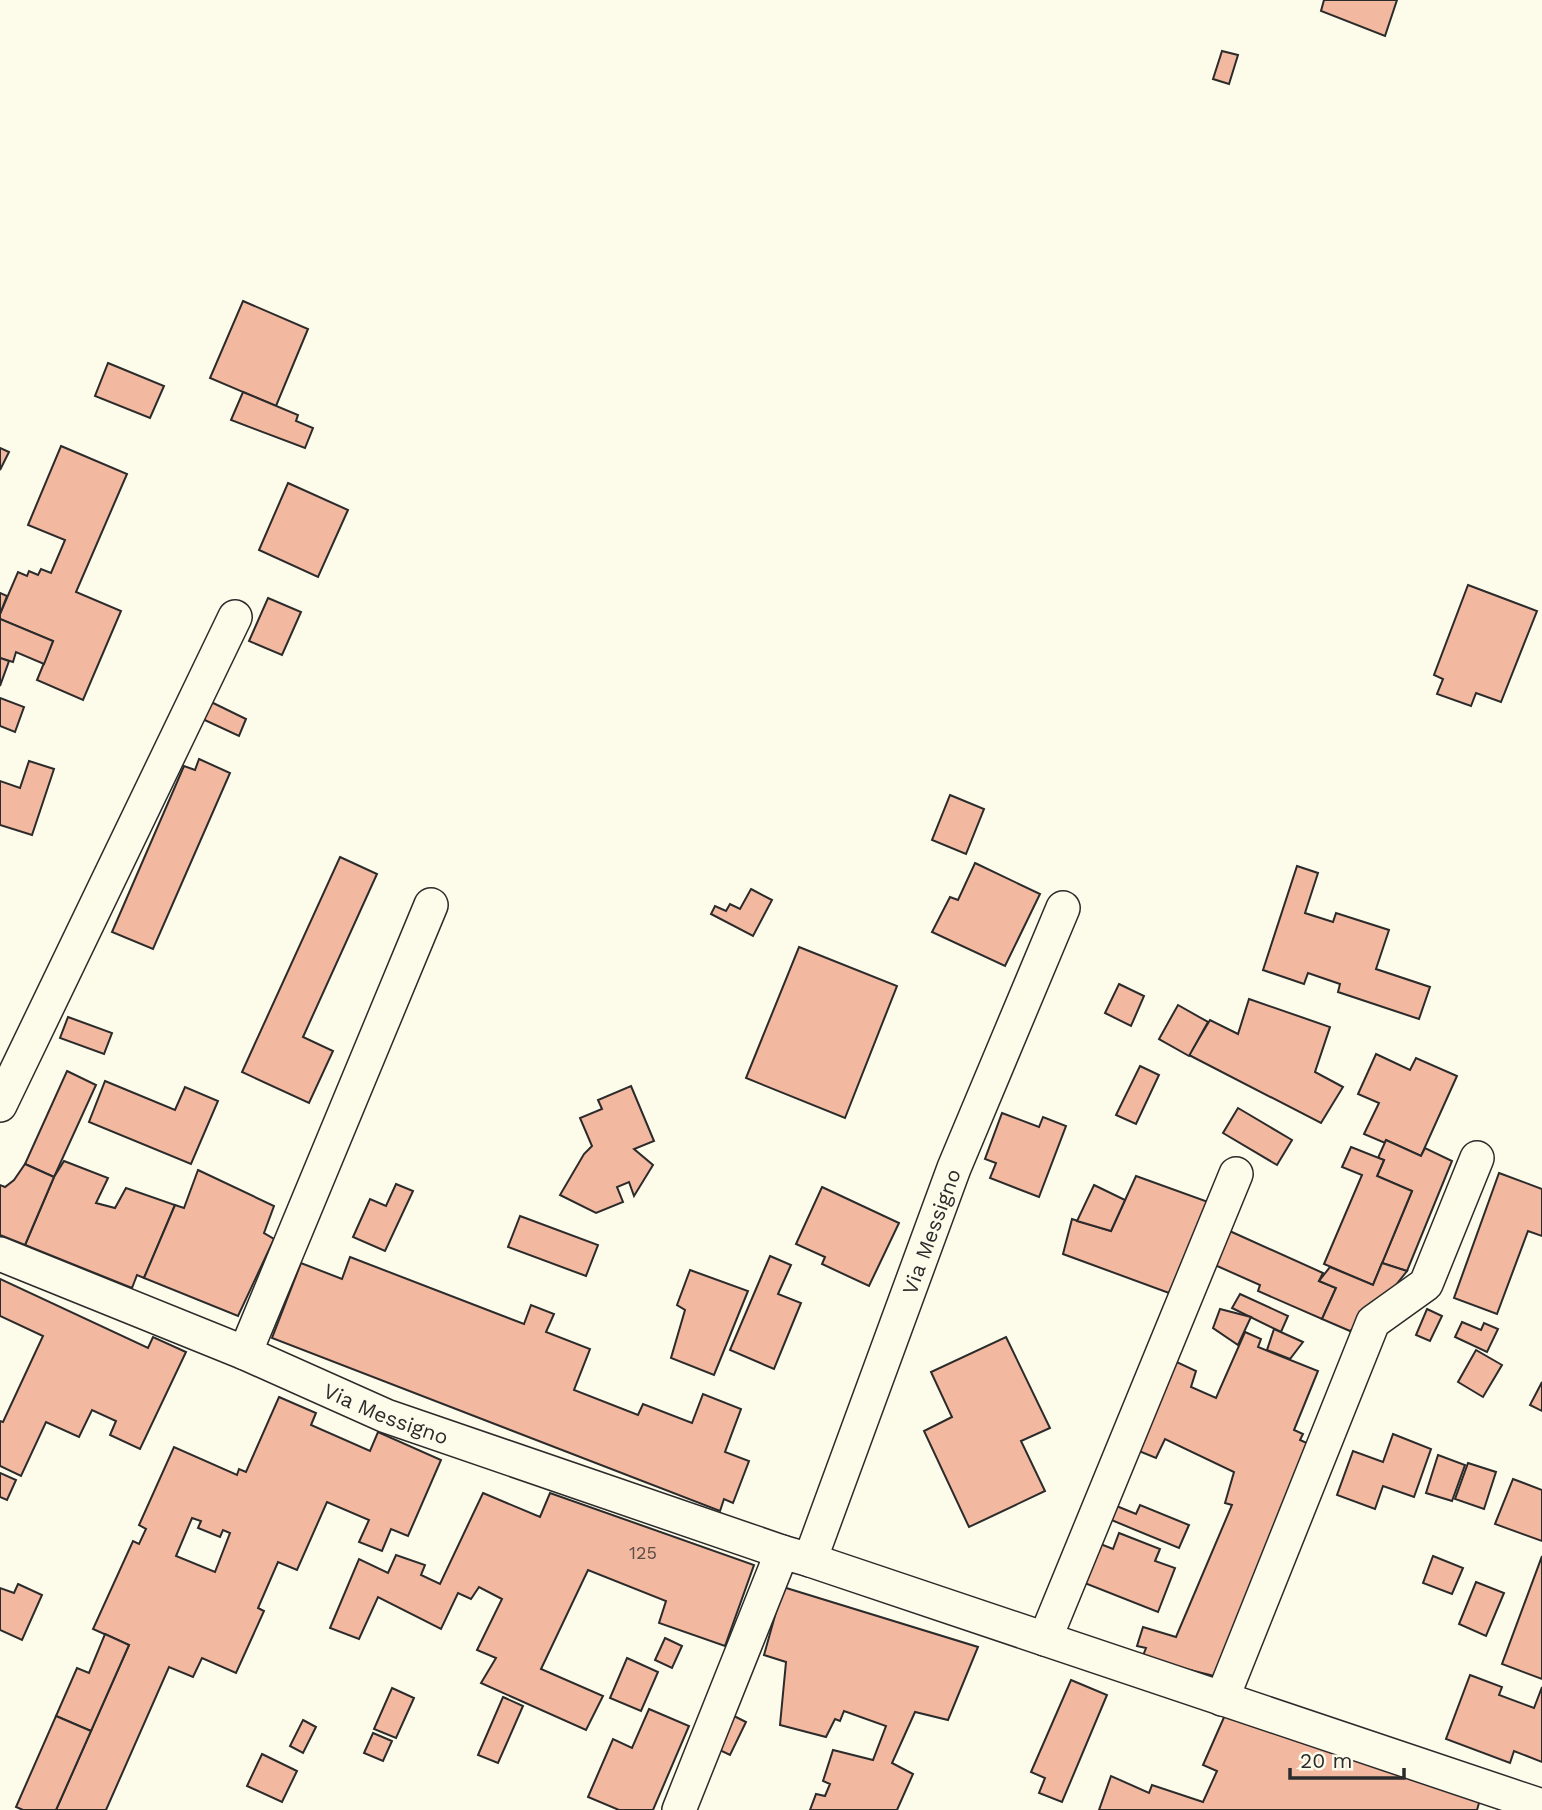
<svg xmlns="http://www.w3.org/2000/svg" width="1542" height="1810" viewBox="0 0 1542 1810" font-family="'Work Sans',sans-serif">
  <style>
    .building { fill: #f2b8a0; stroke: #2b2b2b; stroke-width: 2; fill-rule: evenodd }
    .lines { fill: none; stroke-linecap: round; stroke-linejoin: round }
    .street-casing { stroke: #2b2b2b; stroke-width: 36 }
    .street { stroke: #fdfbea; stroke-width: 33 }
    .labels { text-anchor: middle; dominant-baseline: central; stroke-width: 5; stroke-linejoin: round; paint-order: stroke }
    .number-label { font-size: 18px; fill: #5d4e48 }
    .street-label { font-size: 21px; fill: #2b2b2b; stroke: #fdfbea }
  </style>
  <rect width="100%" height="100%" fill="#fdfbea"/>
  <!-- building -->
  <g class="building">
    <polygon points="1324,0 1397,0 1385,36 1321,11"/>
    <polygon points="1222,51 1238,55 1229,84 1213,79"/>
    <polygon points="243,301 308,329 276,406 210,378"/>
    <polygon points="108,363 164,386 150,418 95,396"/>
    <polygon points="243,392 298,415 296,421 313,428 305,448 231,420"/>
    <polygon points="61,446 127,474 76,592 121,611 83,700 37,680 53,641 0,619 0,614 18,572 27,576 29,571 38,575 41,569 51,573 65,540 28,525"/>
    <polygon points="0,448 9,452 0,470"/>
    <polygon points="288,483 348,510 318,577 259,550"/>
    <polygon points="1468,585 1537,611 1501,702 1476,693 1471,706 1437,694 1443,679 1434,675"/>
    <polygon points="0,593 7,596 0,614"/>
    <polygon points="268,598 301,612 282,655 249,641"/>
    <polygon points="0,619 53,641 44,664 16,652 13,662 0,658"/>
    <polygon points="0,658 9,661 0,686"/>
    <polygon points="0,698 24,707 15,732 0,726"/>
    <polygon points="205,699 246,719 239,736 196,716"/>
    <polygon points="199,759 230,773 153,949 112,932 184,766 195,770"/>
    <polygon points="29,761 54,769 32,835 0,825 0,781 20,788"/>
    <polygon points="950,795 984,809 966,854 932,840"/>
    <polygon points="340,857 377,874 303,1037 333,1051 309,1103 242,1072"/>
    <polygon points="975,863 1040,894 1005,966 932,932 950,897 958,900"/>
    <polygon points="1297,866 1318,873 1305,913 1333,922 1336,913 1389,930 1376,969 1430,987 1419,1019 1338,992 1340,984 1308,973 1304,984 1263,970"/>
    <polygon points="751,889 772,900 753,936 711,914 715,906 726,911 730,904 740,909"/>
    <polygon points="799,947 897,986 845,1118 746,1078"/>
    <polygon points="1119,984 1144,996 1131,1026 1105,1013"/>
    <polygon points="1249,999 1330,1027 1315,1072 1343,1087 1321,1123 1189,1055 1210,1020 1238,1034"/>
    <polygon points="1178,1005 1208,1022 1189,1056 1159,1039"/>
    <polygon points="68,1017 112,1033 104,1054 60,1038"/>
    <polygon points="1376,1054 1410,1070 1416,1058 1457,1076 1421,1156 1386,1140 1385,1143 1364,1134 1379,1103 1358,1094"/>
    <polygon points="1140,1066 1159,1075 1136,1124 1116,1115"/>
    <polygon points="67,1071 96,1085 54,1177 25,1164"/>
    <polygon points="105,1081 175,1110 185,1087 218,1101 191,1164 89,1122"/>
    <polygon points="631,1086 654,1141 634,1149 653,1165 634,1196 629,1182 617,1187 623,1202 596,1213 560,1195 584,1154 592,1146 580,1118 602,1109 598,1100"/>
    <polygon points="1238,1108 1292,1140 1277,1165 1223,1133"/>
    <polygon points="1002,1113 1039,1127 1043,1117 1066,1126 1039,1197 990,1178 996,1163 985,1159"/>
    <polygon points="1386,1140 1421,1156 1425,1148 1452,1161 1407,1271 1382,1263 1412,1191 1377,1176 1384,1160 1378,1158"/>
    <polygon points="1351,1147 1384,1160 1377,1176 1412,1191 1373,1285 1324,1264 1362,1175 1342,1167"/>
    <polygon points="64,1161 108,1178 96,1203 115,1208 126,1188 175,1205 144,1278 137,1275 132,1288 25,1245 54,1177"/>
    <polygon points="25,1164 54,1177 25,1245 0,1235 0,1185 5,1187 14,1180"/>
    <polygon points="198,1170 274,1206 264,1233 274,1239 238,1316 144,1278 175,1205 184,1208"/>
    <polygon points="1499,1173 1542,1189 1542,1236 1528,1231 1497,1314 1454,1298"/>
    <polygon points="1136,1176 1211,1203 1169,1293 1063,1254 1072,1219 1111,1231"/>
    <polygon points="396,1184 413,1191 385,1251 353,1237 370,1199 386,1206"/>
    <polygon points="1094,1185 1125,1200 1111,1231 1077,1221"/>
    <polygon points="822,1187 899,1223 869,1286 822,1264 825,1257 796,1244"/>
    <polygon points="520,1216 598,1245 586,1276 508,1247"/>
    <polygon points="1223,1228 1323,1273 1319,1281 1336,1288 1322,1319 1258,1291 1260,1285 1208,1262"/>
    <polygon points="770,1256 791,1265 778,1294 801,1303 774,1369 730,1350"/>
    <polygon points="350,1257 524,1324 531,1305 554,1314 546,1332 590,1349 574,1390 638,1415 643,1404 692,1423 703,1394 741,1409 725,1452 749,1461 733,1503 724,1499 720,1511 272,1338 301,1263 342,1279"/>
    <polygon points="1382,1263 1407,1271 1376,1310 1350,1331 1322,1319 1336,1288 1319,1281 1330,1267 1373,1285"/>
    <polygon points="690,1270 748,1291 714,1375 671,1358 685,1310 677,1305"/>
    <polygon points="0,1279 148,1348 153,1337 186,1352 140,1449 110,1435 116,1421 92,1410 79,1437 46,1422 21,1476 0,1466 0,1421 3,1422 43,1336 0,1316"/>
    <polygon points="1240,1294 1288,1316 1281,1332 1232,1308"/>
    <polygon points="1220,1309 1251,1317 1238,1345 1213,1328"/>
    <polygon points="1427,1309 1442,1316 1430,1341 1416,1335"/>
    <polygon points="1462,1322 1481,1330 1484,1323 1498,1329 1487,1352 1455,1337"/>
    <polygon points="1274,1329 1303,1342 1290,1359 1267,1350"/>
    <polygon points="1245,1332 1261,1339 1258,1347 1318,1371 1294,1430 1303,1434 1300,1440 1309,1444 1218,1677 1142,1658 1146,1648 1137,1646 1143,1627 1176,1637 1232,1505 1225,1503 1234,1472 1165,1439 1156,1458 1129,1447 1164,1356 1196,1371 1191,1387 1216,1398"/>
    <polygon points="1006,1337 1050,1428 1021,1441 1045,1491 969,1527 924,1431 952,1417 931,1372"/>
    <polygon points="1476,1350 1502,1365 1483,1397 1458,1382"/>
    <polygon points="1542,1382 1542,1411 1530,1405"/>
    <path d="M279 1397 316 1413 311 1425 370 1451 378 1432 441 1460 408 1536 391 1529 382 1551 359 1542 369 1520 327 1502 297 1570 278 1562 258 1608 264 1611 236 1673 202 1658 193 1677 169 1667 106 1810H56L129 1645 93 1629 133 1541 139 1544 146 1529 139 1525 174 1447 237 1475 239 1469 246 1472ZM192 1518 201 1521 198 1528 220 1537 223 1530 230 1533 215 1572 176 1556Z"/>
    <polygon points="1393,1434 1431,1449 1414,1497 1383,1486 1375,1509 1337,1495 1353,1451 1383,1462"/>
    <polygon points="1438,1455 1465,1465 1452,1501 1426,1493"/>
    <polygon points="1468,1463 1496,1472 1484,1509 1455,1499"/>
    <polygon points="0,1473 16,1480 7,1500 0,1497"/>
    <polygon points="1513,1479 1542,1490 1542,1541 1495,1524"/>
    <polygon points="483,1493 540,1517 550,1493 754,1565 725,1646 659,1623 666,1601 588,1570 541,1669 603,1696 586,1730 481,1683 496,1658 477,1650 502,1599 479,1587 471,1599 458,1593 441,1629 378,1597 359,1639 330,1628 359,1559 388,1573 396,1555 425,1565 421,1575 440,1584"/>
    <polygon points="1114,1505 1136,1514 1140,1505 1189,1525 1179,1548 1109,1519"/>
    <polygon points="1119,1533 1160,1549 1155,1561 1175,1568 1158,1612 1082,1582 1098,1543 1113,1549"/>
    <polygon points="1433,1556 1463,1568 1452,1594 1423,1583"/>
    <polygon points="1542,1556 1542,1679 1502,1664"/>
    <polygon points="1476,1582 1504,1593 1486,1636 1459,1624"/>
    <polygon points="18,1584 42,1595 22,1640 0,1630 0,1588 14,1593"/>
    <polygon points="783,1587 978,1647 948,1720 915,1712 892,1763 913,1774 897,1810 810,1810 816,1794 825,1796 830,1784 823,1781 833,1750 873,1760 886,1726 844,1711 840,1721 835,1719 826,1737 780,1725 786,1662 764,1655"/>
    <polygon points="105,1634 129,1645 91,1731 56,1716 77,1668 89,1673"/>
    <polygon points="665,1638 682,1646 672,1668 655,1660"/>
    <polygon points="627,1658 658,1672 641,1711 610,1698"/>
    <polygon points="1470,1675 1502,1687 1499,1695 1534,1708 1542,1687 1542,1762 1514,1751 1510,1763 1446,1739"/>
    <polygon points="1071,1680 1107,1695 1062,1802 1039,1793 1045,1778 1031,1772"/>
    <polygon points="392,1688 414,1698 396,1738 374,1729"/>
    <polygon points="503,1697 523,1706 498,1763 478,1755"/>
    <polygon points="649,1709 689,1726 653,1810 619,1810 588,1797 613,1739 632,1748"/>
    <polygon points="724,1711 746,1722 730,1755 709,1745"/>
    <polygon points="1225,1715 1481,1796 1477,1810 1099,1810 1111,1776 1149,1793 1152,1785 1203,1802 1217,1771 1203,1765"/>
    <polygon points="56,1716 91,1731 56,1810 23,1810 16,1807"/>
    <polygon points="303,1720 316,1727 303,1753 290,1746"/>
    <polygon points="373,1733 392,1741 383,1761 364,1753"/>
    <polygon points="262,1754 297,1771 282,1802 247,1786"/>
  </g>
  <g class="lines">
    <!-- street casing -->
    <g class="street-casing">
      <g id="street">
        <polyline points="0,1105 235,617"/>
        <path id="s1" d="M0 1254 245 1353 386 1416 782 1552 810 1560 1542 1806"/>
        <polyline points="245,1353 431,905"/>
        <path id="s2" d="M810 1560 954 1168 1063 908"/>
        <polyline points="1045,1639 1236,1174"/>
        <polyline points="1222,1699 1373,1322 1426,1284 1477,1158"/>
        <polyline points="679,1810 782,1552"/>
      </g>
    </g>
    <!-- street -->
    <use href="#street" class="street"/>
  </g>
  <g class="labels">
    <!-- number labels -->
    <g class="number-label">
      <text x="643" y="1552">125</text>
    </g>
    <!-- street labels -->
    <g class="street-label">
      <text stroke="none"><textPath href="#s2" startOffset="350">Via Messigno</textPath></text>
      <text stroke="none"><textPath href="#s1" startOffset="418">Via Messigno</textPath></text>
    </g>
  </g>
  <!-- scale -->
  <path d="M1290 1768v10h114v-10" fill="none" stroke="#2b2b2b" stroke-width="3.5"/>
  <text x="1300" y="1768" font-size="21" fill="#2b2b2b" stroke="#fdfbea" stroke-width="5" paint-order="stroke">20 m</text>
</svg>
